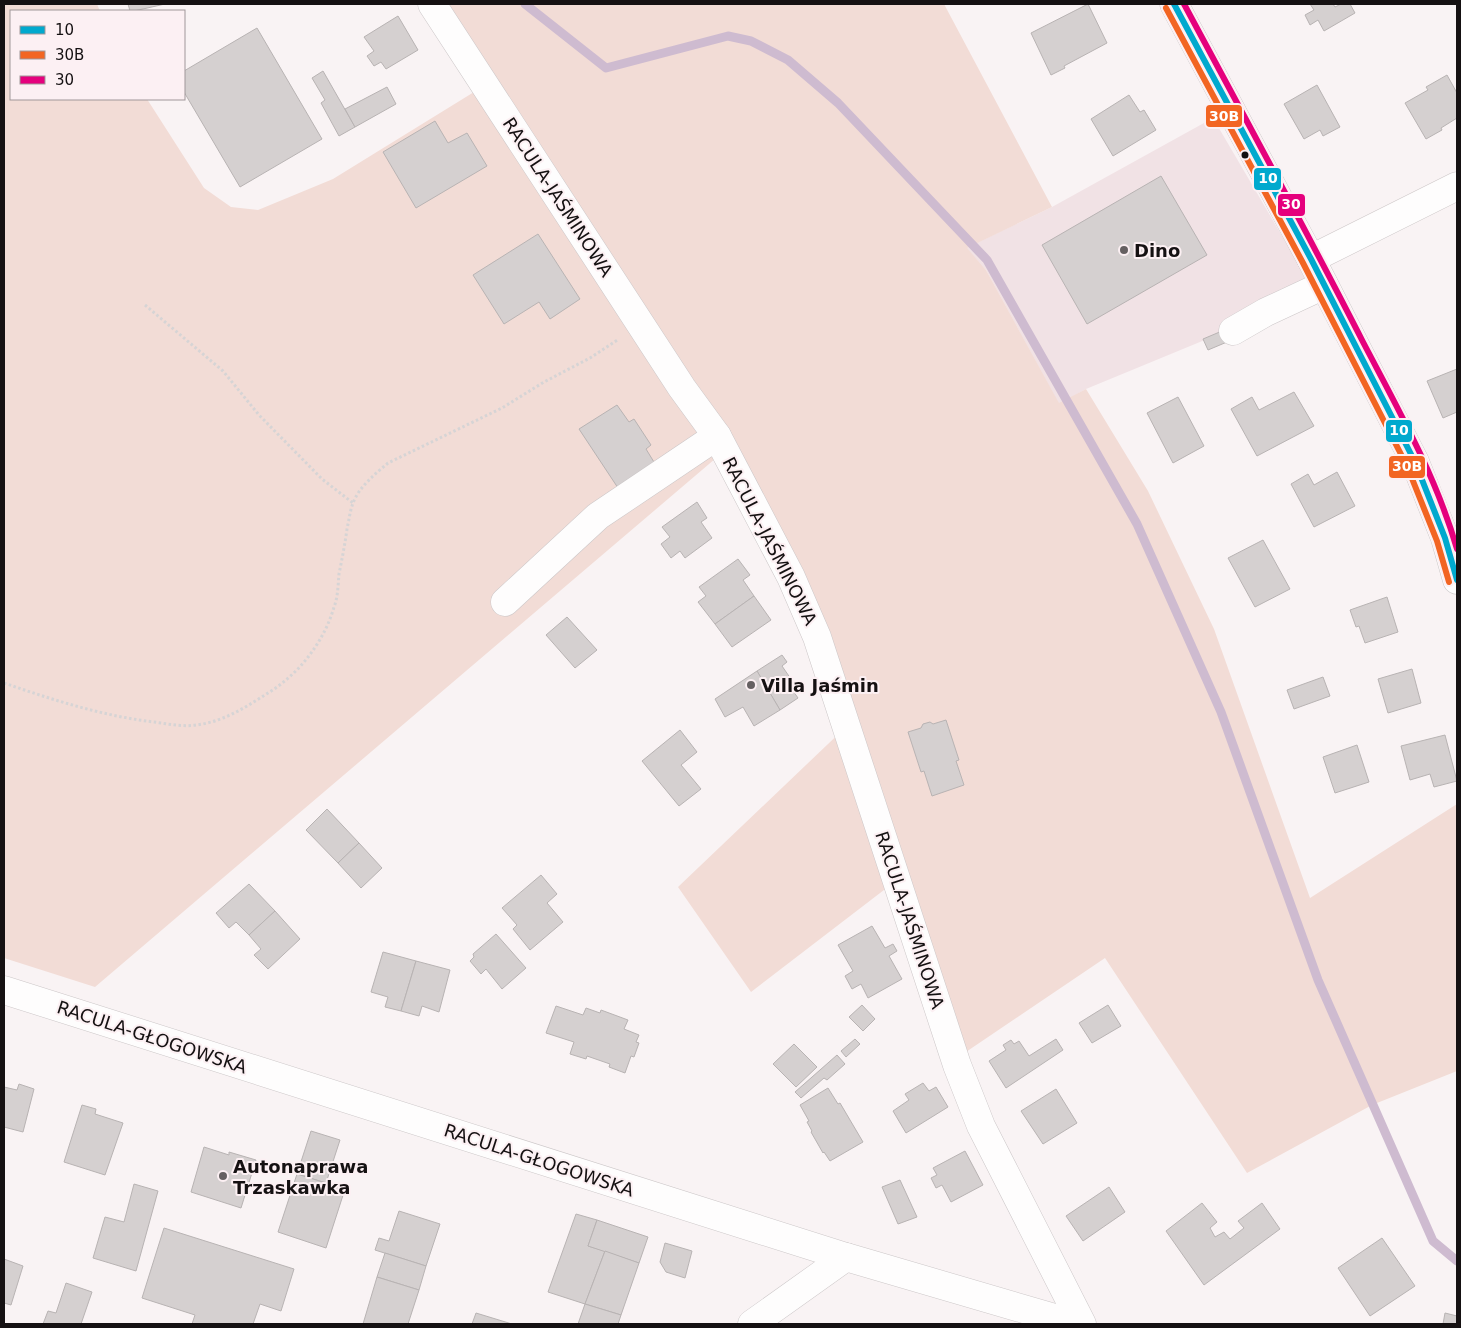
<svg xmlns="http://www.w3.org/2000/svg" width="1461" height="1328" viewBox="0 0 1461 1328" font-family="'DejaVu Sans',sans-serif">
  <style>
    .built { fill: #f1e2e5 }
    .green { fill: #f2dcd6 }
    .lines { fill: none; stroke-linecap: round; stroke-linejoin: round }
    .stream { stroke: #cebbd0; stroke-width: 9 }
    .building { fill: #d5d0d0; stroke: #b8b3b3 }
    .minor-casing { stroke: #ccc7c8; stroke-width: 29 }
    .path { stroke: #d6d4d5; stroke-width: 3; stroke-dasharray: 2.5 2.5; stroke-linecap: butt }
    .minor { stroke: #fefdfd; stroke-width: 28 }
    .bus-1-casing { stroke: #fcf0f3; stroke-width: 10 }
    .bus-2-casing { stroke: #fcf0f3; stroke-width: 10 }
    .bus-3-casing { stroke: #fcf0f3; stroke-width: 10 }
    .bus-1 { stroke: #00a9ce; stroke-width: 6 }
    .bus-2 { stroke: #f26522; stroke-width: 6 }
    .bus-3 { stroke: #e5007d; stroke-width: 6 }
    .bus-dot { fill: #151112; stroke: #fcf0f3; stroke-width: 2 }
    .poi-dot { fill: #656061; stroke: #fcf0f3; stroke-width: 2 }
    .labels { text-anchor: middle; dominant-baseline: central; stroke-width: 4; stroke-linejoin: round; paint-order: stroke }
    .street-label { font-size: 18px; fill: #151112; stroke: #fcf0f3 }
    .poi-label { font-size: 18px; font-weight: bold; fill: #151112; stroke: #fcf0f3; text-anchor: start }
    .line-badge { stroke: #fcf0f3; stroke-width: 2 }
    .badge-label { font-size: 14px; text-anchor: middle; font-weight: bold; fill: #fff }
  </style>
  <rect width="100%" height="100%" fill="#f9f3f4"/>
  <!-- built -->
  <polygon class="built" points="1213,118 1316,294 1086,389 1059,404 986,270 966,248 1052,207"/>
  <!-- green -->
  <polygon class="green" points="4,4 97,4 100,11 11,11 11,99 147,99 204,188 231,207 258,210 333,179 487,84 434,4 944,4 1052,207 967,248 986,270 1059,403 1086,389 1148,491 1214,629 1310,898 1457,804 1457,1071 1372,1105 1247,1173 1105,958 960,1056 897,880 751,992 678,887 849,724 729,447 95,987 4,958"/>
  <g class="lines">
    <!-- stream -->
    <polyline class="stream" points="525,4 606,68 728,36 751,41 788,60 838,103 987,260 1137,524 1221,712 1318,980 1433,1241 1457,1261"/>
  </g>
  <!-- building -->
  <g class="building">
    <polygon points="128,4 165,4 134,11 130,11"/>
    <polygon points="1088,4 1107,43 1064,66 1065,68 1051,75 1031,33"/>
    <polygon points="1310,4 1333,4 1335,7 1341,4 1350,4 1355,13 1324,31 1318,20 1310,25 1305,15 1314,10"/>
    <polygon points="398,16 418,50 386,69 381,62 374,66 367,56 374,51 364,37"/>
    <polygon points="257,28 322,139 240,187 184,92 184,71"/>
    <polygon points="323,71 355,127 339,136 321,103 325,100 312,78"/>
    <polygon points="1447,75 1457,93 1457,118 1441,128 1442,130 1426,139 1405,103 1428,90 1426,87"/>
    <polygon points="1317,85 1340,127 1323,136 1320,130 1304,139 1284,104"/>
    <polygon points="387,87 396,104 355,127 345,109"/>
    <polygon points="1129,95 1140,112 1144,110 1156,130 1113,156 1091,119"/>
    <polygon points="435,121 448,143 467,133 487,166 416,208 383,152"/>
    <polygon points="1161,176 1207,255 1087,324 1042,245"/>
    <polygon points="538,234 580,299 550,319 539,302 504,324 473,275"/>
    <polygon points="1222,331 1227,342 1208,350 1203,339"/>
    <polygon points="1457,369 1457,412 1443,418 1427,381"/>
    <polygon points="1294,392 1314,426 1257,456 1231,409 1252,397 1259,410"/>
    <polygon points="1178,397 1204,446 1173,463 1147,413"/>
    <polygon points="617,405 629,422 634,419 651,445 646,449 657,467 620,491 579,429"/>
    <polygon points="1337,472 1355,506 1314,527 1291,484 1308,474 1314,485"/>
    <polygon points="697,502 707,518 701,522 712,538 685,558 680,551 671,558 661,544 670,537 662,527"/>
    <polygon points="1263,540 1290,589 1255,607 1228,558"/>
    <polygon points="738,559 750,575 743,580 754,596 715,624 698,602 706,596 699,587"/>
    <polygon points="754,596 771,620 732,647 715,624"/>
    <polygon points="1387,597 1398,632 1365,643 1359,626 1356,627 1350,610"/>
    <polygon points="567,617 597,650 575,668 546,635"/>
    <polygon points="782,655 787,662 782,666 793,682 789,685 798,698 780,710 757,671"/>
    <polygon points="1412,669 1421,703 1388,713 1378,679"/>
    <polygon points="757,671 780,710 754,726 743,707 725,717 715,699"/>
    <polygon points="1323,677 1330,696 1294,709 1287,690"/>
    <polygon points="946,720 959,760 956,761 964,785 932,796 924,771 921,772 908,732 921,728 923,724 930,722 933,724"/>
    <polygon points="680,730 697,752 681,765 701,789 679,806 642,761"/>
    <polygon points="1445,735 1457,781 1434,787 1430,774 1410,780 1401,746"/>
    <polygon points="1357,745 1369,782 1335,793 1323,757"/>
    <polygon points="327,809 359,843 338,863 306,830"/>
    <polygon points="359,843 382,868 361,888 338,863"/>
    <polygon points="541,875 557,894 547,903 563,922 530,950 513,929 517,925 502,908"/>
    <polygon points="249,884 275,911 249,935 236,922 229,928 216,913"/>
    <polygon points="275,911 300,939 268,969 254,955 261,949 249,935"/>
    <polygon points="872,926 885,948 893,944 897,951 889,956 902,979 868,998 861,984 852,989 845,976 853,971 838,945"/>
    <polygon points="496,934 526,968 502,989 486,969 481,974 470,961 474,957 473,954"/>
    <polygon points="383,952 416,961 401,1011 385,1007 388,997 371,992"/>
    <polygon points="416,961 450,970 439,1012 422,1006 419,1016 401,1011"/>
    <polygon points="862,1005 875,1019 863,1031 849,1017"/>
    <polygon points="1108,1005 1121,1026 1092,1043 1079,1023"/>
    <polygon points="556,1006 583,1015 586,1008 600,1013 601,1010 628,1020 624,1029 639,1035 636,1042 639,1043 634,1057 631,1056 625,1073 609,1067 610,1064 587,1056 586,1059 570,1054 574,1042 546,1033"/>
    <polygon points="855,1039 860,1044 846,1057 841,1051"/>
    <polygon points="1056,1039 1063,1050 1006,1088 989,1061 1006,1050 1003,1045 1011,1040 1014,1044 1019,1041 1029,1056"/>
    <polygon points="794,1044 817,1067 796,1087 773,1064"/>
    <polygon points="837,1055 845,1064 827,1080 824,1078 801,1098 795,1092"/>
    <polygon points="923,1083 929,1091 936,1087 948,1107 906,1133 893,1111 909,1100 905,1094"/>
    <polygon points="19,1084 34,1089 23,1132 4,1127 4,1087 17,1090"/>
    <polygon points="828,1088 838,1104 840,1103 863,1142 830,1161 824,1152 823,1153 811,1132 812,1131 807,1122 809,1121 800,1105"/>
    <polygon points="1056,1089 1077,1123 1043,1144 1021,1111"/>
    <polygon points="82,1105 96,1109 95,1114 123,1123 105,1175 64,1162"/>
    <polygon points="311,1131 340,1140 326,1183 297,1174"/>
    <polygon points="204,1147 229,1155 229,1152 256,1160 241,1208 191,1192"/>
    <polygon points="965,1151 983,1185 951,1202 942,1185 936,1188 931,1178 937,1175 933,1168"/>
    <polygon points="297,1174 345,1189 326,1248 278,1232"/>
    <polygon points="900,1180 917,1217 898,1224 882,1187"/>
    <polygon points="134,1184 158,1191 136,1271 93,1258 105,1217 124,1222"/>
    <polygon points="1109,1187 1125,1212 1083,1241 1066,1216"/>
    <polygon points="1202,1203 1217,1222 1210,1228 1215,1237 1224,1232 1230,1239 1244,1228 1238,1221 1262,1203 1280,1229 1204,1285 1166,1231"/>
    <polygon points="399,1211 440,1224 426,1266 375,1250 379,1238 389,1241"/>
    <polygon points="576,1214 597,1220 588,1246 605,1251 585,1304 548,1292"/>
    <polygon points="597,1220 648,1237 639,1263 588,1246"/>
    <polygon points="164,1228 294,1269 281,1311 260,1304 253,1324 192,1324 195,1315 142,1298"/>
    <polygon points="1382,1238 1415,1286 1370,1316 1338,1268"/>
    <polygon points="665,1243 692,1251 685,1278 666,1272 660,1262"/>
    <polygon points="605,1251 639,1263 621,1315 585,1304"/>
    <polygon points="385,1253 426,1266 419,1290 377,1277"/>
    <polygon points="4,1259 23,1266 11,1305 4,1303"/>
    <polygon points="377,1277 419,1290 408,1324 363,1324"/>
    <polygon points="66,1283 92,1292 81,1324 43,1324 48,1311 56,1313"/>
    <polygon points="585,1304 621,1315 618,1324 578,1324"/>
    <polygon points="476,1313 512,1324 472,1324"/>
    <polygon points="1445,1313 1457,1316 1457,1324 1443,1324"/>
  </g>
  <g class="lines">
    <!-- minor casing -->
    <g class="minor-casing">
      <g id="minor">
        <polyline points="432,4 682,388 717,436 791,577 817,637 957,1065 981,1126 1082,1324"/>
        <polyline points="1174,4 1311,259 1415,462 1445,538 1457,580"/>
        <polyline points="1311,259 1457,186"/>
        <polyline points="1233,331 1266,312 1324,285"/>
        <polyline points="505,602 598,516 717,436"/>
        <polyline points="4,990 846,1257 1075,1324"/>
        <polyline points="752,1324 846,1257"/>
      </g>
    </g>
    <!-- path -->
    <g class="path">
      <polyline points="145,305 223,371 259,415 322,479 353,503"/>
      <path d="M4 683C53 700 103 716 154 722 168 724 182 727 196 725 223 722 246 707 268 693 299 674 324 642 334 607 338 597 338 585 339 574 342 559 345 544 347 529 349 520 350 511 353 503 359 487 375 474 388 463L502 408 544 382 590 358 619 339"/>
    </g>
    <!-- minor -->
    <use href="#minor" class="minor"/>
    <!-- bus-1 casing -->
    <g class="bus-1-casing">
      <polyline id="bus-1" points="1174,4 1311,259 1415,462 1445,538 1457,580"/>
    </g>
    <!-- bus-2 casing -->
    <g class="bus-2-casing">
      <polyline id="bus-2" points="1166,8 1303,263 1407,466 1437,541 1449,582"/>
    </g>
    <!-- bus-3 casing -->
    <g class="bus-3-casing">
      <path id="bus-3" d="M1184 4C1244 116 1305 228 1363 342 1398 409 1436 476 1457 549"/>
    </g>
    <!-- bus-1 -->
    <use href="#bus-1" class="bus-1"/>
    <!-- bus-2 -->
    <use href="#bus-2" class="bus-2"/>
    <!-- bus-3 -->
    <use href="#bus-3" class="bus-3"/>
  </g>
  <!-- markers -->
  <circle class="bus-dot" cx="1245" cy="155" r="4.5"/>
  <g class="poi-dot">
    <circle cx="1124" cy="250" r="5"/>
    <circle cx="751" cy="685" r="5"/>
    <circle cx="223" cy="1176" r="5"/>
  </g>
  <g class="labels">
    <!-- street labels -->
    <g class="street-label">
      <text transform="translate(558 197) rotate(57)">RACULA-JAŚMINOWA</text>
      <text transform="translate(770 541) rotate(63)">RACULA-JAŚMINOWA</text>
      <text transform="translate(910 920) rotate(72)">RACULA-JAŚMINOWA</text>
      <text transform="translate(152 1037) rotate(18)">RACULA-GŁOGOWSKA</text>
      <text transform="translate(539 1160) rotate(18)">RACULA-GŁOGOWSKA</text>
    </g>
    <!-- poi labels -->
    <g class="poi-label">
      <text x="1134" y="250">Dino</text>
      <text x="761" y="685">Villa Jaśmin</text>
      <text x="233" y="1166">Autonaprawa<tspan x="233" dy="21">Trzaskawka</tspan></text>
    </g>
  </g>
  <g class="line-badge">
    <rect x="1205" y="104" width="38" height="24" rx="5" fill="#f26522"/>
    <rect x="1253" y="167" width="29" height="24" rx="5" fill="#00a9ce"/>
    <rect x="1277" y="193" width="29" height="24" rx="5" fill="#e5007d"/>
    <rect x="1385" y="419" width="28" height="24" rx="5" fill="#00a9ce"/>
    <rect x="1388" y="455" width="38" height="24" rx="5" fill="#f26522"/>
  </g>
  <g class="badge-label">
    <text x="1224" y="121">30B</text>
    <text x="1268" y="183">10</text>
    <text x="1291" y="209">30</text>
    <text x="1399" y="435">10</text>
    <text x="1407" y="471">30B</text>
  </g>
  <!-- border -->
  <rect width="1461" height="1328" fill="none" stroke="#151112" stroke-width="10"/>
  <!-- legend -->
  <rect x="10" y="10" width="175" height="90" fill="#fcf0f3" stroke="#a09799"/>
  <rect x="20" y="26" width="25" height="8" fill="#00a9ce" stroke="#a09799"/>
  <text x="55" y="35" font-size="15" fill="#151112">10</text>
  <rect x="20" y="51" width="25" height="8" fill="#f26522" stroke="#a09799"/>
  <text x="55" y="60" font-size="15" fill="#151112">30B</text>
  <rect x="20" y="76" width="25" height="8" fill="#e5007d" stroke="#a09799"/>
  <text x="55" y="85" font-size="15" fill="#151112">30</text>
</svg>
